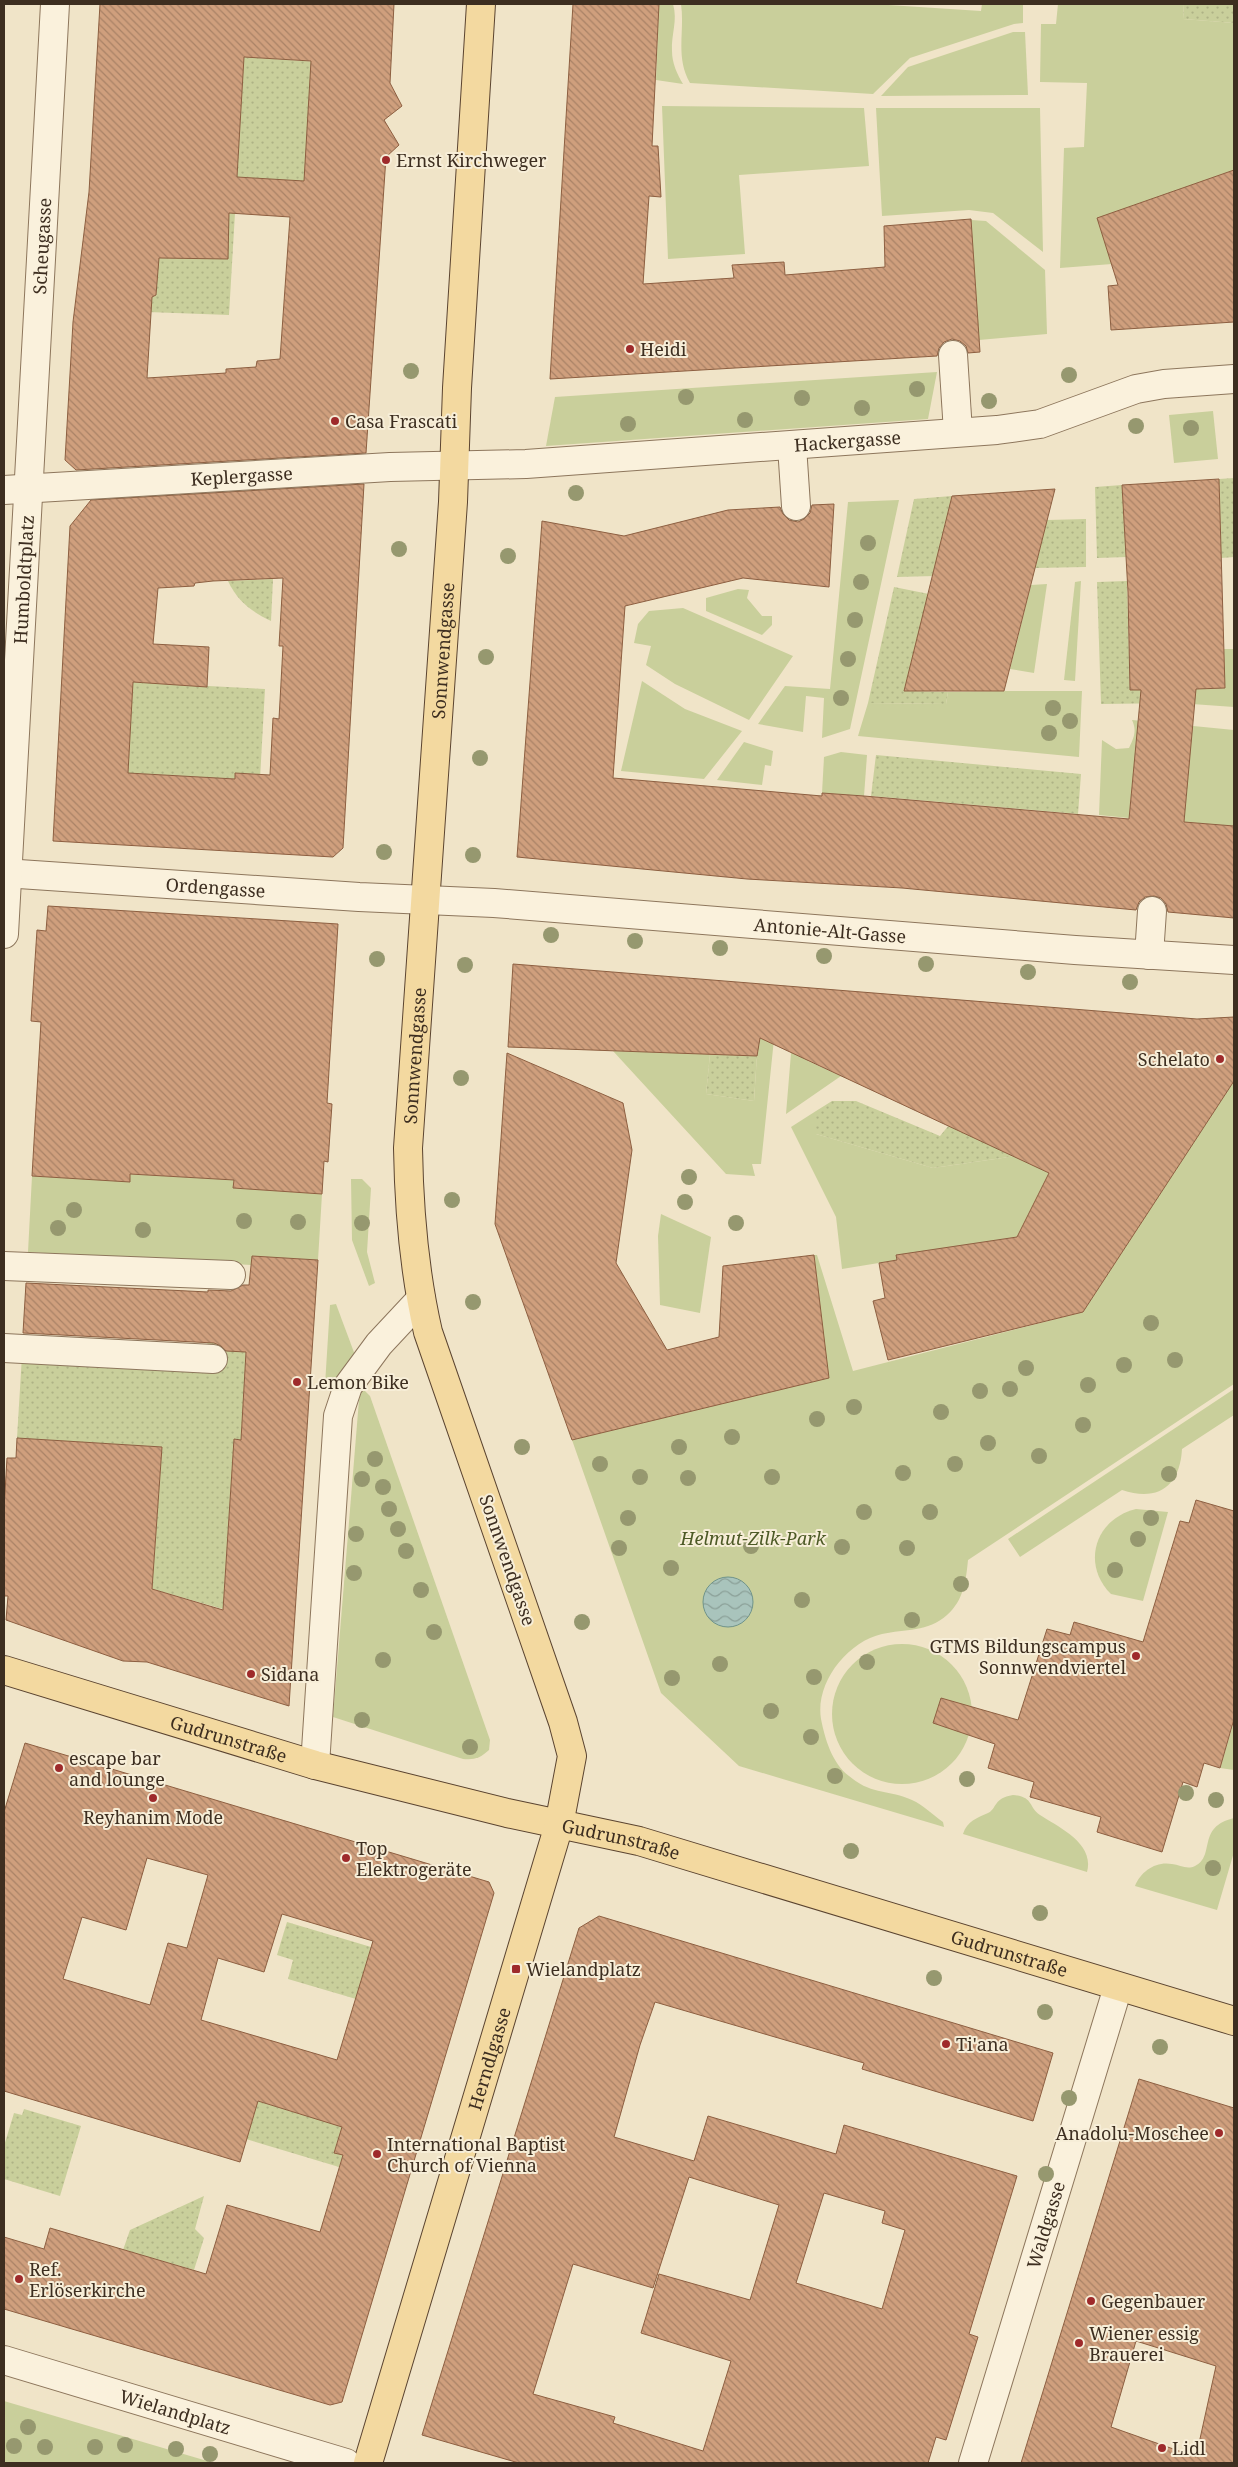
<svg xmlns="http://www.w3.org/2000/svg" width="1238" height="2467" viewBox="0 0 1238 2467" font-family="'Noto Serif',serif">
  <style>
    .green { fill: #c9cf9b }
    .garden { fill: url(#garden-dots) }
    .water { fill: url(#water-waves); stroke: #6f938a }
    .building { fill: url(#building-back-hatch); stroke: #8d5f41; fill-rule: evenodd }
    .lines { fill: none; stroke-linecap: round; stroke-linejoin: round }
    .minor-casing { stroke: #8d765c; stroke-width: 30 }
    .major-casing { stroke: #5b4430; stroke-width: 30 }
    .minor { stroke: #faf1dc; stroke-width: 28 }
    .major { stroke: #f3d9a0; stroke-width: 28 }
    .tree { fill: #96986f }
    .poi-dot { fill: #9e2a2b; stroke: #f7eed8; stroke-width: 2 }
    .labels { text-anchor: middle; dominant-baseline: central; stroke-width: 4; stroke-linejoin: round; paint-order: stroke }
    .poi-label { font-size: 18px; fill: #3d2e20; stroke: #f7eed8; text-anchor: start }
    .street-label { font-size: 18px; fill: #3d2e20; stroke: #f7eed8 }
    .park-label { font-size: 18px; font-style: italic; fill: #4d5a26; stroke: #f7eed8 }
  </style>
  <defs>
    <pattern id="garden-dots" width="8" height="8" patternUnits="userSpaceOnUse" patternTransform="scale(1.25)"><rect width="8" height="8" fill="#c9cf9b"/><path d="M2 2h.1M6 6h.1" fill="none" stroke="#aeb285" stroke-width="1.8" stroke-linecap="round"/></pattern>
    <pattern id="water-waves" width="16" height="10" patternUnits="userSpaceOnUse" patternTransform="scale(1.25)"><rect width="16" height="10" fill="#a9c4bc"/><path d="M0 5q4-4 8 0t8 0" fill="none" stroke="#8ba098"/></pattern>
    <pattern id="building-back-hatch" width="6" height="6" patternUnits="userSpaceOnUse" patternTransform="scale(1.25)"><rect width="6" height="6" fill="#cf9f7d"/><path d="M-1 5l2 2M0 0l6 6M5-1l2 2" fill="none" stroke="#a98266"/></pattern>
  </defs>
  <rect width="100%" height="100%" fill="#f0e4c8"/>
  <!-- green -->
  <g class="green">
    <path d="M659 4H673C678 21 671 34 672 51 672 63 677 74 683 84L656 80Z"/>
    <path d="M681 4H873L981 11 982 4H1023V23L1014 24 910 58 873 94 690 83C675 57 685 31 681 4Z"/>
    <polygon points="1058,4 1184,4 1183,19 1234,23 1234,170 1098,218 1112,264 1060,268 1064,148 1084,147 1087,83 1040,82 1041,24 1056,24"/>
    <polygon points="1013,32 1025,32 1028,95 881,96 908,67"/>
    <polygon points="662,106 864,108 869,166 739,175 745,254 668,259"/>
    <polygon points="876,108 1040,108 1043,252 993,213 969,210 882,216"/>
    <polygon points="971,220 986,221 1045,270 1047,334 979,340"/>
    <polygon points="937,372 928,419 546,446 555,397"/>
    <polygon points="1213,411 1218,459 1174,463 1169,415"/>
    <polygon points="899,500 850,729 822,738 824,698 806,696 803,732 758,724 785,686 830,689 848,502"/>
    <polygon points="1081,581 1075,681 1064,680 1075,582"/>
    <polygon points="1047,584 1034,673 1010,669 1031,585"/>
    <polygon points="738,589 749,590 747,598 762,616 772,616 772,625 762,635 706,611 706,598"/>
    <polygon points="683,608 793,656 749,720 675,684 646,665 651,646 634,643 638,624 649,611"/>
    <polygon points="1224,649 1234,649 1234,707 1178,703 1177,689 1225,688"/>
    <polygon points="642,681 685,709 742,731 704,779 621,771"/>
    <polygon points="1004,691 1082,691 1079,757 858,736 868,703 946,704 948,692"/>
    <path d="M1132 720 1234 730V826L1184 822 1191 741 1137 735 1129 818 1099 815 1102 740 1116 749 1129 748C1134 737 1137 731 1132 720Z"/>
    <polygon points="744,742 773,751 771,766 765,765 762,785 717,780"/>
    <polygon points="841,752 867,755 864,796 822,793 824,757"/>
    <polygon points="764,1014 776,1020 761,1164 752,1164 755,1176 726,1174 613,1051 710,1054 706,1094 754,1101 757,1055"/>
    <polygon points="794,1017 812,1019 808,1061 841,1076 786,1114"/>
    <path d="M1234 1081V1384L968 1560C966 1580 964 1600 947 1615 928 1632 905 1629 882 1634 847 1642 815 1683 821 1719 825 1739 832 1763 849 1776 873 1796 888 1789 912 1800 923 1805 933 1815 943 1822L944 1827 739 1766 661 1693 572 1440 828 1378 814 1255H817L853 1371 1083 1312Z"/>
    <polygon points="816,1111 816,1134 933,1168 1016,1156 1049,1173 1017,1237 897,1255 897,1260 842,1269 836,1217 791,1127"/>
    <polygon points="130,1174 234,1180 233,1188 322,1194 318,1260 252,1256 251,1265 28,1252 32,1176 130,1181"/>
    <polygon points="351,1179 362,1179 371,1188 367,1252 375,1283 369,1286 352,1240"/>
    <polygon points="661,1214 711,1237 700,1313 660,1305 658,1236"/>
    <polygon points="336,1304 355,1355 335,1384 325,1385 330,1305"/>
    <path d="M362 1388 370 1396 490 1740 489 1750C480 1758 475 1760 463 1759L333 1717 359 1400Z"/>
    <path d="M1234 1389V1415L1182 1449C1180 1487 1157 1502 1122 1490L1020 1557 1008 1539Z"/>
    <path d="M1136 1509 1168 1512 1143 1601 1111 1594C1081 1564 1095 1519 1136 1509Z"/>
    <circle cx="902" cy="1714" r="70"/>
    <polygon points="1233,1725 1234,1770 1220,1768"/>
    <path d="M1013 1795C1034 1797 1028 1807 1040 1815 1058 1827 1095 1843 1087 1872L963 1834C967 1821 977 1818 988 1813 997 1809 993 1798 1013 1795Z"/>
    <path d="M1234 1818V1852L1217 1910 1135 1886C1141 1871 1156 1861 1172 1864 1180 1865 1187 1870 1195 1866 1216 1856 1196 1827 1234 1818Z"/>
    <polygon points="4,2401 214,2463 4,2463"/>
  </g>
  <!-- garden -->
  <g class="garden">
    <polygon points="1184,4 1234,4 1234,23 1183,19"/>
    <polygon points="244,57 320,62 319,81 310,81 313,182 237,177"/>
    <polygon points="155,193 235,213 229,315 148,312 149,299 156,294 158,268"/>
    <polygon points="1234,478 1234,557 1221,558 1219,479"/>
    <polygon points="1122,485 1127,557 1097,558 1095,487"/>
    <polygon points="952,496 934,576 897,577 914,499"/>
    <polygon points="1086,519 1086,567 1035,568 1047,520"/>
    <path d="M273 579 271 621C251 611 238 602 228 581Z"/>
    <polygon points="1127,581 1130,690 1177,689 1178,703 1101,704 1097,582"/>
    <polygon points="894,587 929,594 905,691 948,692 946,704 868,703"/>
    <polygon points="133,682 265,689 260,779 257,774 236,773 235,779 128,773"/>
    <polygon points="876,755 1081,774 1078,814 871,796"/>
    <polygon points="710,1054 757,1055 754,1101 706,1094"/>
    <polygon points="832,1101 856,1101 940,1136 949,1125 1016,1156 933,1168 816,1134 816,1111"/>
    <polygon points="209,1313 248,1315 241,1440 234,1440 223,1609 152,1589 162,1447 17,1438 23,1339 207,1350"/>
    <polygon points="379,1920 395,1977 365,1968 356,1999 288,1979 293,1960 277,1955 287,1922 371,1947"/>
    <polygon points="309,2084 360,2099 349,2136 340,2134 334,2152 343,2155 339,2167 246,2139 258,2101 300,2114"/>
    <polygon points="24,2109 81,2126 60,2196 4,2179 4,2146 14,2113 22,2115"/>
    <polygon points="204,2196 195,2229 204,2238 194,2270 123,2250 130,2230"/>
  </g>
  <!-- water -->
  <circle class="water" cx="728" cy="1602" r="25"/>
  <!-- building -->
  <g class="building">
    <path d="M100 4H394L390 83 402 106 384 120 399 145 386 157 366 453 76 470 65 460 73 322 89 192ZM244 57 311 61 304 181 237 177ZM229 213 290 217 280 359 257 361 256 367 226 369V373L147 378 152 297 156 295 159 258 228 259Z"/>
    <polygon points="573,4 659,4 652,146 658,146 661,197 649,196 643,284 734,278 732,265 784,262 785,275 885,267 884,226 971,219 980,352 968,353 966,346 960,341 952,339 944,342 939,348 937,356 550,379"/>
    <polygon points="1234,170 1234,322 1111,330 1108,286 1118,285 1097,218"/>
    <polygon points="1219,479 1225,688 1196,689 1184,822 1234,826 1234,918 1168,912 1166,904 1161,898 1154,896 1145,897 1139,902 1136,910 902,888 747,879 517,857 542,521 624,536 728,510 780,507 783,514 789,520 798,522 804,519 810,513 812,505 834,504 829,587 743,578 625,606 613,778 822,796 822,793 864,796 1129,819 1141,690 1130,690 1128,592 1122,485"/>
    <path d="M364 484 343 848 333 857 53 841 70 526 91 500ZM283 578 279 646H283L279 719 273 718 270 775 235 773V779L128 773 133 682 207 687 209 647 153 644 158 588 194 586 195 583 213 581Z"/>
    <polygon points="1055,489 1004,691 904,691 952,496"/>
    <polygon points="48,906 338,924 327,1103 332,1104 328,1162 324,1161 322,1194 233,1188 234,1180 130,1174 130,1182 32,1176 41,1022 31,1021 37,930 46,931"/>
    <polygon points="513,964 1197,1019 1234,1017 1234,1081 1083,1312 888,1360 873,1301 885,1298 879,1263 897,1260 896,1255 1017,1237 1049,1173 760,1038 757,1056 508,1047"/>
    <polygon points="507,1053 623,1103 632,1150 616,1263 667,1350 719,1337 723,1266 814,1255 829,1378 572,1440 495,1224"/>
    <polygon points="252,1256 318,1260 289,1706 147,1662 123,1661 6,1620 8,1596 4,1596 4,1509 7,1458 16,1458 17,1438 162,1447 152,1589 223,1610 234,1439 241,1440 246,1352 226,1351 221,1346 214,1343 23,1333 26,1283 208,1292 208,1290 231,1291 243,1285 249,1285"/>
    <polygon points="1196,1500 1234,1511 1234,1719 1220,1768 1204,1763 1197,1787 1183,1782 1162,1852 1097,1832 1101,1817 1030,1797 1034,1782 988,1768 995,1744 933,1723 941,1698 1018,1720 1047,1629 1070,1635 1074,1622 1143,1642 1180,1521 1189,1523"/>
    <path d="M25 1743 489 1882 494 1893 342 2402 330 2405 4 2309V2237L44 2249 50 2228 206 2274 227 2205 320 2232 343 2155 334 2153 342 2127 258 2101 240 2162 4 2091V1812ZM147 1858 208 1875 187 1948 168 1943 150 2005 63 1979 82 1917 126 1930ZM282 1914 373 1941 337 2060 201 2020 218 1958 264 1972Z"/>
    <path d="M599 1916 1053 2053 1033 2121 862 2069 864 2063 655 2002 640 2045 614 2137 694 2161 708 2116 836 2154 844 2125 1017 2176 969 2334 978 2337 946 2440 936 2437 928 2463H519L422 2435 579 1928ZM689 2177 779 2205 750 2300 659 2274 641 2333 731 2361 703 2451 613 2423 615 2417 533 2394 573 2264 653 2288ZM824 2193 885 2211 882 2223 905 2230 882 2309 796 2283Z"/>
    <path d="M1139 2079 1234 2108V2463H1021ZM1136 2341 1216 2366 1196 2457 1111 2427Z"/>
  </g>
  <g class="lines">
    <!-- minor casing -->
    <g class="minor-casing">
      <g id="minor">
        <polyline points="953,355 958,432"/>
        <polyline points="792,446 796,506"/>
        <path id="s1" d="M4 490 390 467 526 464 997 430 1040 424 1136 389 1164 384 1234 379"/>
        <path id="s2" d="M4 873 359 897 494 903 1075 950 1234 960"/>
        <path id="s3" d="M4 934 55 4"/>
        <polyline points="1149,955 1152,911"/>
        <polyline points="4,1266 231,1275"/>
        <polyline points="4,1348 213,1359"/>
        <polyline points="315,1765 338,1416 348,1386 379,1344 421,1299"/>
        <path id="s4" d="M4 2360 346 2463"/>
        <path id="s5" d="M973 2463 1118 1987"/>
      </g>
    </g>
    <!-- major casing -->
    <g class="major-casing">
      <g id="major">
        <path id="s6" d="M4 1670 315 1765 507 1813 639 1841 1234 2021"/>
        <path id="s7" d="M368 2463 559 1825 572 1756 563 1722 428 1332C414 1271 409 1211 408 1148L453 502 457 388 481 4"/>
      </g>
    </g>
    <!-- minor -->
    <use href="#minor" class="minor"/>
    <!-- major -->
    <use href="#major" class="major"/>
  </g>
  <!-- trees -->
  <g class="tree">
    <circle cx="411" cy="371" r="8"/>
    <circle cx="1069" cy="375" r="8"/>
    <circle cx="917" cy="389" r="8"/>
    <circle cx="686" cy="397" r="8"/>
    <circle cx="802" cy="398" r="8"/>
    <circle cx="989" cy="401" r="8"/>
    <circle cx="862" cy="408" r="8"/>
    <circle cx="745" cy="420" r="8"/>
    <circle cx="628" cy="424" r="8"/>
    <circle cx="1136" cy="426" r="8"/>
    <circle cx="1191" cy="428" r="8"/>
    <circle cx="576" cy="493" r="8"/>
    <circle cx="868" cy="543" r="8"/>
    <circle cx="399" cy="549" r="8"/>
    <circle cx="508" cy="556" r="8"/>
    <circle cx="861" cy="582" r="8"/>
    <circle cx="855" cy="620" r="8"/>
    <circle cx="486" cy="657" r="8"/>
    <circle cx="848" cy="659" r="8"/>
    <circle cx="841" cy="698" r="8"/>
    <circle cx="1053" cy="708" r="8"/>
    <circle cx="1070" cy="721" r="8"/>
    <circle cx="1049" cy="733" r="8"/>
    <circle cx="480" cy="758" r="8"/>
    <circle cx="384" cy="852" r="8"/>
    <circle cx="473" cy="855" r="8"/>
    <circle cx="551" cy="935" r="8"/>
    <circle cx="635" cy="941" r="8"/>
    <circle cx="720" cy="948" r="8"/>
    <circle cx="824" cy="956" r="8"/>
    <circle cx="377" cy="959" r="8"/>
    <circle cx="926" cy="964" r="8"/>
    <circle cx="465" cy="965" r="8"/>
    <circle cx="1028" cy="972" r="8"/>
    <circle cx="1130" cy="982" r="8"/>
    <circle cx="461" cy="1078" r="8"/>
    <circle cx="689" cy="1177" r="8"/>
    <circle cx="452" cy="1200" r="8"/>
    <circle cx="685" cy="1202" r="8"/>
    <circle cx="74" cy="1210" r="8"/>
    <circle cx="244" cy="1221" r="8"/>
    <circle cx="298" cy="1222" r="8"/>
    <circle cx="362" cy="1223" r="8"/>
    <circle cx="736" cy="1223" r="8"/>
    <circle cx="58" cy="1228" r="8"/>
    <circle cx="143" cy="1230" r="8"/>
    <circle cx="473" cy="1302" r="8"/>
    <circle cx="1151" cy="1323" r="8"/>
    <circle cx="1175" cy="1360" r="8"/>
    <circle cx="1124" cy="1365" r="8"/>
    <circle cx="1026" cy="1368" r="8"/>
    <circle cx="1088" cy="1385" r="8"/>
    <circle cx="1010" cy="1389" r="8"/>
    <circle cx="980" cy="1391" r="8"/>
    <circle cx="854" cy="1407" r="8"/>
    <circle cx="941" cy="1412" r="8"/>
    <circle cx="817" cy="1419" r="8"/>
    <circle cx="1083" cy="1425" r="8"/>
    <circle cx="732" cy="1437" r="8"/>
    <circle cx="988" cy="1443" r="8"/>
    <circle cx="522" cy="1447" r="8"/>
    <circle cx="679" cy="1447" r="8"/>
    <circle cx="1039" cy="1456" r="8"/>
    <circle cx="375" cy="1459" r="8"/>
    <circle cx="600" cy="1464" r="8"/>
    <circle cx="955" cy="1464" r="8"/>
    <circle cx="903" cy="1473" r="8"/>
    <circle cx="1169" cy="1474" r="8"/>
    <circle cx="640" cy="1477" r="8"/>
    <circle cx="772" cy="1477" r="8"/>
    <circle cx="688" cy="1478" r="8"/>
    <circle cx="362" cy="1479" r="8"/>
    <circle cx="383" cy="1487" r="8"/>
    <circle cx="389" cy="1509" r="8"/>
    <circle cx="864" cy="1512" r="8"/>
    <circle cx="930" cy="1512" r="8"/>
    <circle cx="628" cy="1518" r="8"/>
    <circle cx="1151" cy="1518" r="8"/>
    <circle cx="398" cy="1529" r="8"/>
    <circle cx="356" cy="1534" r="8"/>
    <circle cx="1138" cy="1539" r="8"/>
    <circle cx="751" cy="1546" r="8"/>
    <circle cx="842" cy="1547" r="8"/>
    <circle cx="619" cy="1548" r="8"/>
    <circle cx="907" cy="1548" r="8"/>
    <circle cx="406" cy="1551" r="8"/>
    <circle cx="671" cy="1568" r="8"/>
    <circle cx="1115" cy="1570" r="8"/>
    <circle cx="354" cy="1573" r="8"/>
    <circle cx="961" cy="1584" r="8"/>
    <circle cx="421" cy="1590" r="8"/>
    <circle cx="802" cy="1600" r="8"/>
    <circle cx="912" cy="1620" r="8"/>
    <circle cx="582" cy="1622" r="8"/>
    <circle cx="434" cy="1632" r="8"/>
    <circle cx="383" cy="1660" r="8"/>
    <circle cx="867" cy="1662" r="8"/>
    <circle cx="720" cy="1664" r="8"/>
    <circle cx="814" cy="1677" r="8"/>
    <circle cx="672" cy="1678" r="8"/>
    <circle cx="771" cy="1711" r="8"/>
    <circle cx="362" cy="1720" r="8"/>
    <circle cx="811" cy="1737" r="8"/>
    <circle cx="470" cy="1747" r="8"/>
    <circle cx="835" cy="1776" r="8"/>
    <circle cx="967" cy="1779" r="8"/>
    <circle cx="1186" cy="1793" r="8"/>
    <circle cx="1216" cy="1800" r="8"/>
    <circle cx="851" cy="1851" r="8"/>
    <circle cx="1213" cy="1868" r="8"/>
    <circle cx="1040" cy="1913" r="8"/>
    <circle cx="934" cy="1978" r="8"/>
    <circle cx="1045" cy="2012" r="8"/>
    <circle cx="1160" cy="2047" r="8"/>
    <circle cx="1069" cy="2098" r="8"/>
    <circle cx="1046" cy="2174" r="8"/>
    <circle cx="28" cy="2427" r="8"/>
    <circle cx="125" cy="2445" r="8"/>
    <circle cx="14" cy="2446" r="8"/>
    <circle cx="45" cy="2447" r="8"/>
    <circle cx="95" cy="2447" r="8"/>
    <circle cx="176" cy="2449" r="8"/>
    <circle cx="210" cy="2454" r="8"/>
  </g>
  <!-- markers -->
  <g class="poi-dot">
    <circle cx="386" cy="160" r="5"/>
    <circle cx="630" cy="349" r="5"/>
    <circle cx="335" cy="421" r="5"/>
    <circle cx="1220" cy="1059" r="5"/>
    <circle cx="297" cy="1382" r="5"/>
    <circle cx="1136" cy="1656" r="5"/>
    <circle cx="251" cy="1674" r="5"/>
    <circle cx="59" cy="1768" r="5"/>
    <circle cx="153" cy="1798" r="5"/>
    <circle cx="346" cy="1858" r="5"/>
    <rect x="511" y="1964" width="10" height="10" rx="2.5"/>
    <circle cx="946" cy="2044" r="5"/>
    <circle cx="1219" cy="2133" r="5"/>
    <circle cx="377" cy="2154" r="5"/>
    <circle cx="19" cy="2279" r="5"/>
    <circle cx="1091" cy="2301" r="5"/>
    <circle cx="1079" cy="2343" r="5"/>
    <circle cx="1162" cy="2448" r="5"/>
  </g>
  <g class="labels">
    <!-- poi labels -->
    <g class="poi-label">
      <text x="396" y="160">Ernst Kirchweger</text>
      <text x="640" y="349">Heidi</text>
      <text x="345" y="421">Casa Frascati</text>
      <text x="1210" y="1059" text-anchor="end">Schelato</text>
      <text x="307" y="1382">Lemon Bike</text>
      <text x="1126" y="1646" text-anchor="end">GTMS Bildungscampus<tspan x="1126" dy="21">Sonnwendviertel</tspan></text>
      <text x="261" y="1674">Sidana</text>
      <text x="69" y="1758">escape bar<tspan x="69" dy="21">and lounge</tspan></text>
      <text x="153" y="1817" text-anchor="middle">Reyhanim Mode</text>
      <text x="356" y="1848">Top<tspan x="356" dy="21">Elektrogeräte</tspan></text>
      <text x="526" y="1969">Wielandplatz</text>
      <text x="956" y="2044">Ti'ana</text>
      <text x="1209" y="2133" text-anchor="end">Anadolu-Moschee</text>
      <text x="387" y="2144">International Baptist<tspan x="387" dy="21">Church of Vienna</tspan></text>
      <text x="29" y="2269">Ref.<tspan x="29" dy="21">Erlöserkirche</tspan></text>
      <text x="1101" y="2301">Gegenbauer</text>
      <text x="1089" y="2333">Wiener essig<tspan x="1089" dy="21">Brauerei</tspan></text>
      <text x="1172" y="2448">Lidl</text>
    </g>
    <!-- street labels -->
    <g class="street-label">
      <text stroke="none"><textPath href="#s3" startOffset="689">Scheugasse</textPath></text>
      <text stroke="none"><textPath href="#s1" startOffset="845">Hackergasse</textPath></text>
      <text stroke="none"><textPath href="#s1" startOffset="238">Keplergasse</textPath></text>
      <text stroke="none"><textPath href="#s3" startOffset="355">Humboldtplatz</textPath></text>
      <text stroke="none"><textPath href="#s7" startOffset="1868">Sonnwendgasse</textPath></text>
      <text stroke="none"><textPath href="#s2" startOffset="212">Ordengasse</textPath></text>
      <text stroke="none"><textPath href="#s2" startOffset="828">Antonie-Alt-Gasse</textPath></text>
      <text stroke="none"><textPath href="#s7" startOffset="1462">Sonnwendgasse</textPath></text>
      <text transform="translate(508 1560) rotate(71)">Sonnwendgasse</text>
      <text stroke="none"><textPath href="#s6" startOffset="235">Gudrunstraße</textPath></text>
      <text stroke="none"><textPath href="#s6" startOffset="640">Gudrunstraße</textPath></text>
      <text stroke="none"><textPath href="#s6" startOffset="1045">Gudrunstraße</textPath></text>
      <text stroke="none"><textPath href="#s7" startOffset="422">Herndlgasse</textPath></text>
      <text stroke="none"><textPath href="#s5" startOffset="249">Waldgasse</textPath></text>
      <text stroke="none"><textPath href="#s4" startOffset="179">Wielandplatz</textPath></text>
    </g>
    <!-- park labels -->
    <g class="park-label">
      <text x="753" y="1538">Helmut-Zilk-Park</text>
    </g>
  </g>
  <!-- border -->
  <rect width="1238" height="2467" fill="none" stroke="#3d2e20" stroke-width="10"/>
</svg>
